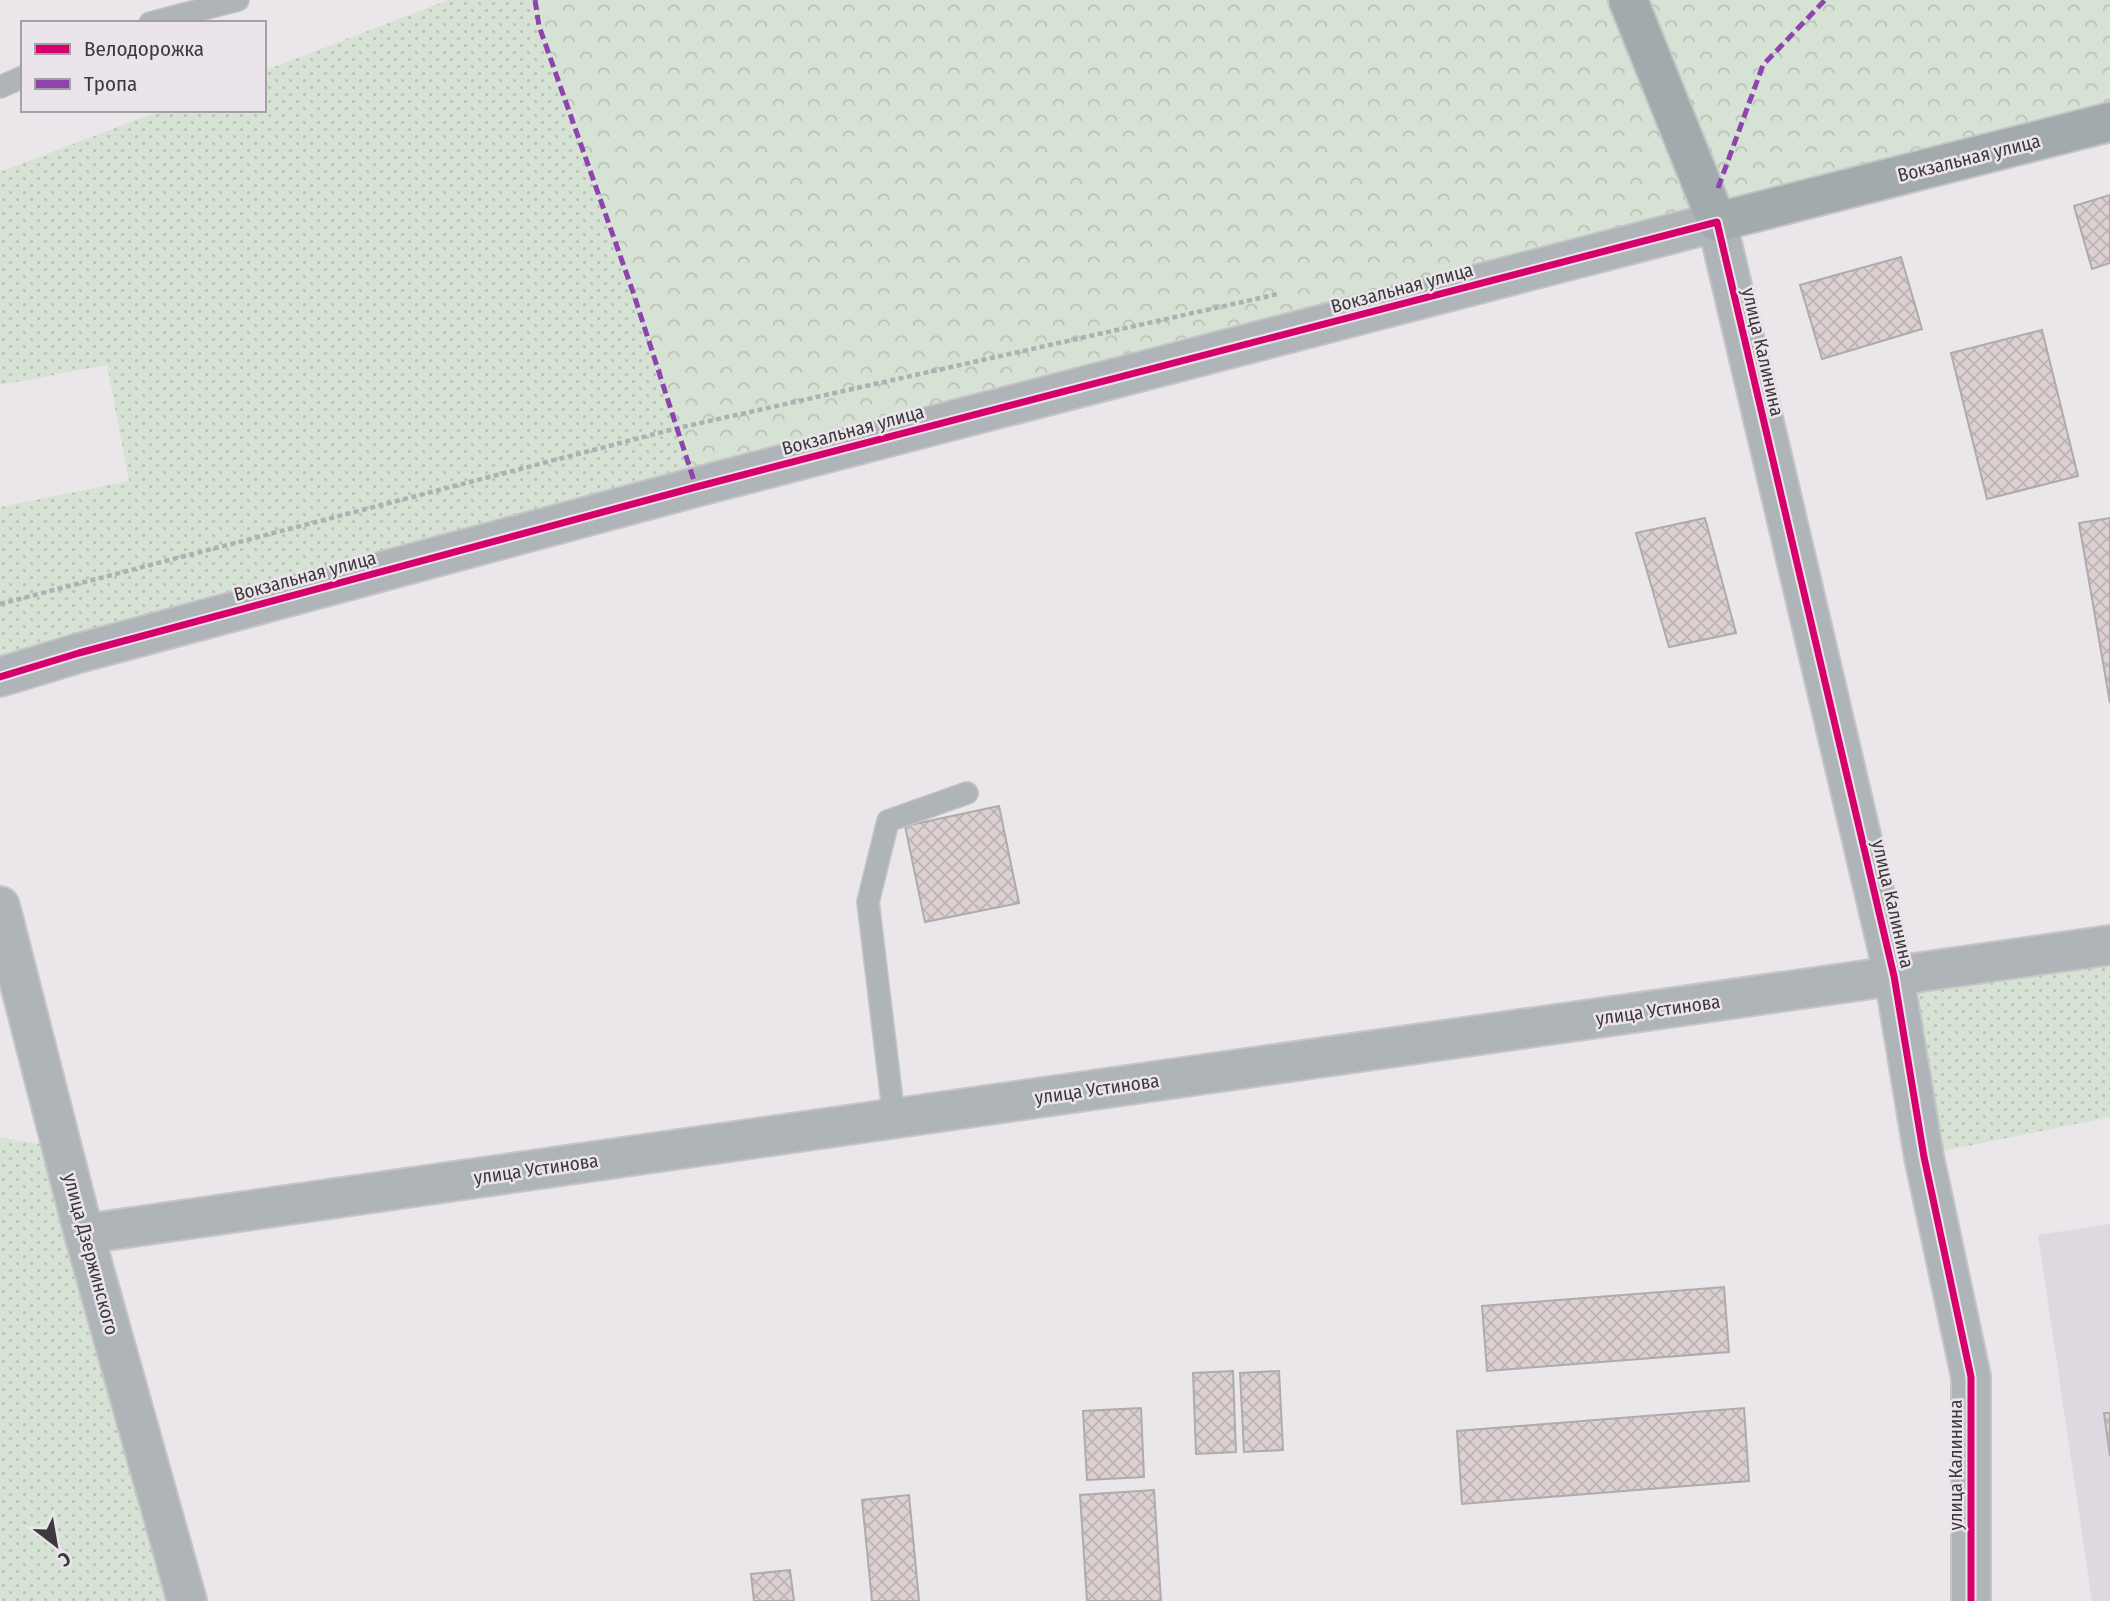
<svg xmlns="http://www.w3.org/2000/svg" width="2110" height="1601" viewBox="0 0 2110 1601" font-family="'Fira Sans Condensed',sans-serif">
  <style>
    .built { fill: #e0d8e1 }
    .grass { fill: url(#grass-dots) }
    .forest { fill: url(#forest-crowns) }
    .building { fill: url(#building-cross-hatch); stroke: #aeabac; stroke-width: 2 }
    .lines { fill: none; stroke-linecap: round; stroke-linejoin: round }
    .service-casing { stroke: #c6c4c6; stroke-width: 24 }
    .minor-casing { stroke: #c6c4c6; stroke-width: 42 }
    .tertiary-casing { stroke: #c6c4c6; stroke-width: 42 }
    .secondary-casing { stroke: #c6c4c6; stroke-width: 42 }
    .path { stroke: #aeb0b4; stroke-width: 4.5; stroke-dasharray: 5 3.5; stroke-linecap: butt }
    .service { stroke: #aeb4b7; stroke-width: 21 }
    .minor { stroke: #aeb4b7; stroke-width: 38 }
    .tertiary { stroke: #aeb4b7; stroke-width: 38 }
    .secondary { stroke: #a2aaae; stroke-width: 38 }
    .quiet { stroke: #8e44ad; stroke-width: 5; stroke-dasharray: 10 5; stroke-linecap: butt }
    .cycleway-casing { stroke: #ebe5eb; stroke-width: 11 }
    .cycleway { stroke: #d6006c; stroke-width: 7 }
    .labels { text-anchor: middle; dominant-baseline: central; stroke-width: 5; stroke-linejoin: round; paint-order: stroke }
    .street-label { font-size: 19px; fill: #3c393c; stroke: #ebe5eb }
  </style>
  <defs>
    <pattern id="grass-dots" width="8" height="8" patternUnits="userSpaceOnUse" patternTransform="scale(1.75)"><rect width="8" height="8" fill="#d6e2d4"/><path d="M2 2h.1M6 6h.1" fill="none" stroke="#b9c3b7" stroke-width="1.8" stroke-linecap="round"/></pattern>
    <pattern id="forest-crowns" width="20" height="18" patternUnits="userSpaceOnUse" patternTransform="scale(1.75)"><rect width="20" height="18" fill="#d6e2d4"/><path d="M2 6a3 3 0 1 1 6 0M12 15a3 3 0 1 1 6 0" fill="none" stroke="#b9c3b7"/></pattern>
    <pattern id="building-cross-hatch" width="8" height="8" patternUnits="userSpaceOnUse" patternTransform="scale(1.75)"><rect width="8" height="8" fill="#dcd0d0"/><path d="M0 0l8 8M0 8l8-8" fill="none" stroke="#beb3b4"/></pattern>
  </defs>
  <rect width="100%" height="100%" fill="#eae6ea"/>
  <!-- built -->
  <polygon class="built" points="2110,1224 2110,1601 2092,1601 2038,1235"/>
  <!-- grass -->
  <g class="grass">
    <polygon points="448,0 535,0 539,26 633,292 696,487 0,677 0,507 129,481 107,365 0,385 0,172 162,110 264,110 264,71"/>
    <polygon points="2110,960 2110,1117 1943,1151 1916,987"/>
    <polygon points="0,1138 47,1145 169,1601 0,1601"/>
  </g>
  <!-- forest -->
  <polygon class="forest" points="535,0 2110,0 2110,122 696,487 633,292 539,26"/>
  <!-- building -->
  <g class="building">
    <polygon points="2110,195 2110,263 2092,269 2074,206"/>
    <polygon points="1901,257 1922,329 1822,359 1800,285"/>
    <polygon points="2042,330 2078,476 1987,499 1951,353"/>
    <polygon points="1705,518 1736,633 1669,647 1636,533"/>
    <polygon points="2110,518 2110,703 2079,523"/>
    <polygon points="999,806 1019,903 925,922 905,826"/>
    <polygon points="1724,1287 1729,1352 1487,1371 1482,1306"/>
    <polygon points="1233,1371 1236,1452 1196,1454 1193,1373"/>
    <polygon points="1279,1371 1283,1450 1244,1452 1240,1373"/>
    <polygon points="1141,1408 1144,1477 1087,1480 1083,1411"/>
    <polygon points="1744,1408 1749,1481 1462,1504 1457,1431"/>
    <polygon points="2104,1413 2110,1413 2110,1456"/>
    <polygon points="1154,1490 1161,1601 1087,1601 1080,1495"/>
    <polygon points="909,1495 919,1601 872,1601 862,1500"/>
    <polygon points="790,1570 794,1601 754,1601 751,1574"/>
  </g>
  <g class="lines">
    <!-- service casing -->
    <g class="service-casing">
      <g id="service">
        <polyline points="150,23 238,0"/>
        <polyline points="0,87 23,77"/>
        <polyline points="894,1118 868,902 888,821 967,793"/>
      </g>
    </g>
    <!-- minor casing -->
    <g class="minor-casing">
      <g id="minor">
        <polyline points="1717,222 1894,976 1924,1157 1971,1377 1971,1601"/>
        <polyline points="84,1234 2110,945"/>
      </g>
    </g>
    <!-- tertiary casing -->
    <g class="tertiary-casing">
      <g id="tertiary">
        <polyline points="0,677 79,653 696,487 1717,222"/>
        <polyline points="0,906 84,1234 187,1601"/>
      </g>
    </g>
    <!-- secondary casing -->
    <g class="secondary-casing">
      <polyline id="secondary" points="1628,0 1717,222 2110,122"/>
    </g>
    <!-- path -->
    <polyline class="path" points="0,604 678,428 1278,294"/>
    <!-- service -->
    <use href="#service" class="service"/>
    <!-- minor -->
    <use href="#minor" class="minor"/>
    <!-- tertiary -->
    <use href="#tertiary" class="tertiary"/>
    <!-- secondary -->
    <use href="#secondary" class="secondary"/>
    <!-- quiet -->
    <g class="quiet">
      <polyline points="535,0 539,26 633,292 696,487"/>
      <polyline points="1718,188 1763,65 1825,0"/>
    </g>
    <!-- cycleway casing -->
    <g class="cycleway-casing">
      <polyline id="cycleway" points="0,677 79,653 696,487 1717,222 1894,976 1924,1157 1971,1377 1971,1601"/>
    </g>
    <!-- cycleway -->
    <use href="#cycleway" class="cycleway"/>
  </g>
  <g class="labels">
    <!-- street labels -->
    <g class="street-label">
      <text transform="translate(1969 158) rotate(-14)">Вокзальная улица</text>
      <text transform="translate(1402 288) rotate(-15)">Вокзальная улица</text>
      <text transform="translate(1763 352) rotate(77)">улица Калинина</text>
      <text transform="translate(853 430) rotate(-15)">Вокзальная улица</text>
      <text transform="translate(305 576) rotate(-15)">Вокзальная улица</text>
      <text transform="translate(1893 904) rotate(77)">улица Калинина</text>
      <text transform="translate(1658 1010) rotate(-8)">улица Устинова</text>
      <text transform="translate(1097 1089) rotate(-8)">улица Устинова</text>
      <text transform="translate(536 1169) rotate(-8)">улица Устинова</text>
      <text transform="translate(91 1254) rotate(75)">улица Дзержинского</text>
      <text transform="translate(1955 1465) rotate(-90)">улица Калинина</text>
    </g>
  </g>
  <!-- legend -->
  <rect x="21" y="21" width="245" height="91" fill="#ebe5eb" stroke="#a5a0a5" stroke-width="2"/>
  <rect x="35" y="44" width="35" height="10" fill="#d6006c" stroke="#a5a0a5" stroke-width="2"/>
  <text x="84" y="56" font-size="21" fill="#3c393c">Велодорожка</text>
  <rect x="35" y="79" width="35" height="10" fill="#8e44ad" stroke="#a5a0a5" stroke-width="2"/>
  <text x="84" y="91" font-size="21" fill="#3c393c">Тропа</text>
  <!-- north arrow -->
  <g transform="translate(56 1545) rotate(149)" stroke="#ebe5eb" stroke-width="5" paint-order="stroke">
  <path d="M0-5L12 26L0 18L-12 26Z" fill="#3c393c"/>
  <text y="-10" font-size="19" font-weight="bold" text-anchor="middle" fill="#3c393c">С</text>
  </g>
</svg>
